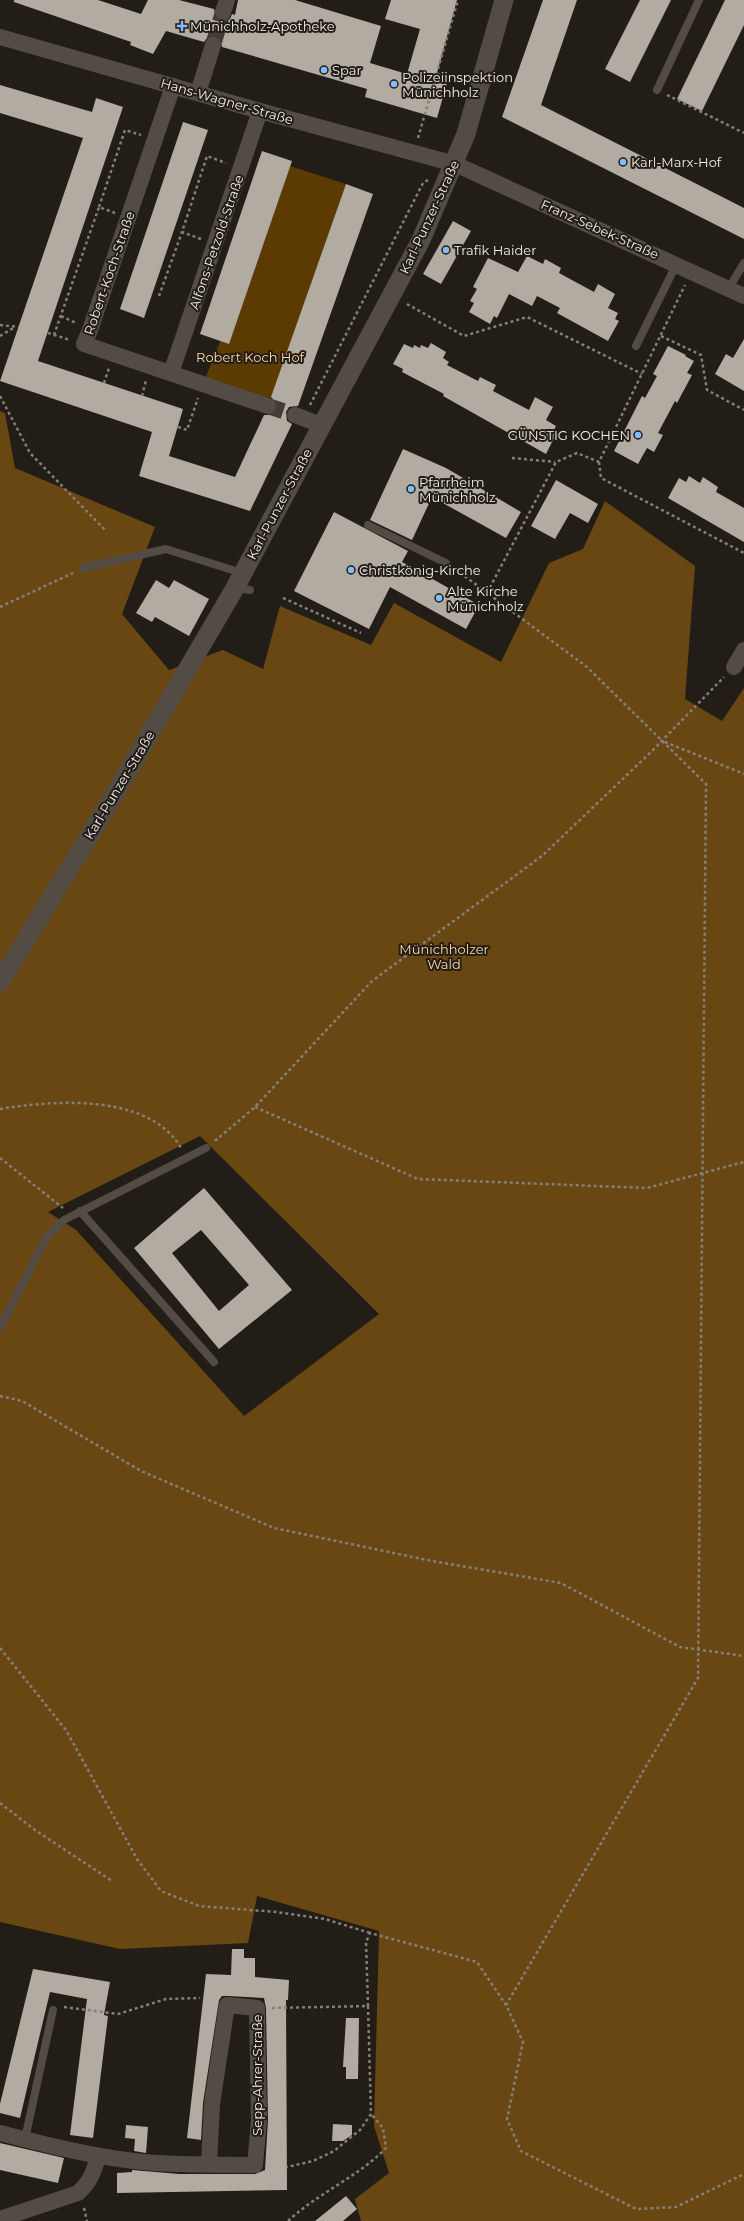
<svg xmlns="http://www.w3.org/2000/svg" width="744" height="2221" viewBox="0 0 744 2221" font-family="Montserrat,sans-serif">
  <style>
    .green { fill: #5c3b03 }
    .forest { fill: #694712; fill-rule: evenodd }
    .building { fill: #b2aba2; fill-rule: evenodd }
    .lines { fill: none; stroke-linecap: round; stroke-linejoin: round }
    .minor-tunnel { stroke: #413c36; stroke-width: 16; stroke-dasharray: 16 8; stroke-linecap: butt }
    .path { stroke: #848079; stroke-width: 2.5; stroke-dasharray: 3 3; stroke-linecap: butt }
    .service { stroke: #524c44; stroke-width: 8 }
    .minor { stroke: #524c44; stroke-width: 16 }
    .tertiary { stroke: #524c44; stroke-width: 19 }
    .poi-dot { fill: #86bbfb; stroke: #221d16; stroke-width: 1.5 }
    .labels { text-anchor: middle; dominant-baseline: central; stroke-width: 4; stroke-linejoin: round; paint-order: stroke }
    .poi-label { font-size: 13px; fill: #f1ede8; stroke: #221d16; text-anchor: start }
    .street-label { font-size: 13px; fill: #f1ede8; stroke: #221d16 }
    .park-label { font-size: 13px; fill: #ffd8a5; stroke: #221d16 }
  </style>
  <rect width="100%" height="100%" fill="#221d16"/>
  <!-- green -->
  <polygon class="green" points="290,166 346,184 271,398 203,384"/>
  <!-- forest -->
  <path class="forest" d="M0 411 5 413 15 468 155 527 122 614 169 670 223 650 263 669 280 606 371 645 394 603 501 662 549 563 583 549 605 501 695 566 685 699 722 721 744 688V2221H361L355 2199 389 2173 374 2126 379 1931 257 1896 248 1943 120 1949 0 1922ZM200 1136 379 1314 244 1416 76 1230 48 1212Z"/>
  <!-- building -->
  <g class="building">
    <polygon points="14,0 98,0 141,14 148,0 179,0 214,9 216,18 225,21 230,19 232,14 235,15 238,0 295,0 381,26 370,63 407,74 420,29 385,19 391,0 457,0 437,73 449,76 437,118 365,97 367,89 222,47 220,39 215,36 207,38 204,42 166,31 153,54 130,45 131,42 14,2"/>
    <polygon points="543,0 577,0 541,105 744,208 744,239 502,117"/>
    <polygon points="640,0 671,0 630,82 605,69"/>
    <polygon points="725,0 744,0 744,25 702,111 677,99"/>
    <polygon points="0,85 92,112 96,98 123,107 38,361 183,409 169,456 235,477 264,415 270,415 277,409 277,404 271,397 346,184 373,194 298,406 289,407 286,412 287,421 292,424 250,511 139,476 152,432 0,381 83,138 0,113"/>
    <polygon points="183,122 208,130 144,318 120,309"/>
    <polygon points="262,151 292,161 229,344 200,334"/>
    <polygon points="453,221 471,231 441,284 423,274"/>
    <polygon points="527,256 543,264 545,259 561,268 559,273 594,292 598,284 615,294 608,308 618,313 615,319 619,321 608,341 557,313 560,308 537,296 532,306 509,294 497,318 494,316 490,324 469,312 474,303 470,301 477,289 473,287 488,258 518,272"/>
    <polygon points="744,339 744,391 715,374 726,354 733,358"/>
    <polygon points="431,343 446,352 443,358 449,362 447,365 478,381 480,377 496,385 493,391 529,410 535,397 553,407 546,420 556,426 553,432 556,434 546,454 443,396 444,394 402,372 403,369 393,364 404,344 413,348 414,345 420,348 421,345 428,348"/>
    <polygon points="668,346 686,355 685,356 694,361 687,373 692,375 677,403 675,401 658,433 663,435 654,452 647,448 638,464 614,451 642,396 645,398 657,376 653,374"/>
    <polygon points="403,449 446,468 521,512 506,538 432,497 412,540 370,520"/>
    <polygon points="689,476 700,483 703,477 718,487 716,492 744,508 744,542 668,498 679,478 686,482"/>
    <polygon points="556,480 598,504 588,523 570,513 555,539 531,526"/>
    <polygon points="334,512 408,551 402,562 479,605 466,629 390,587 369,629 294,591"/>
    <polygon points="156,580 169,588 174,580 209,599 189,636 155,617 152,622 136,613"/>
    <path d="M204 1188 292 1290 219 1349 134 1248ZM201 1230 249 1285 219 1311 172 1253Z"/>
    <polygon points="232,1949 244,1949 244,1958 255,1958 255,1977 289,1980 288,2000 286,2000 287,2190 117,2193 117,2173 132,2172 132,2170 179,2174 255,2174 265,2170 268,2120 266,2008 264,1998 228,1996 222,1996 219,2000 203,2103 201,2140 187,2138 206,1974 231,1975"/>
    <polygon points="33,1969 110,1982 104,2015 108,2016 93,2138 70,2135 87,1999 50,1992 20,2118 0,2113 0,2104"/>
    <polygon points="346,2018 359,2018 358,2079 346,2079 346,2067 343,2067"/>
    <polygon points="333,2124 352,2125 352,2135 343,2141 332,2141"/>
    <polygon points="126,2125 148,2127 146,2153 134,2151 135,2139 125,2138"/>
    <polygon points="0,2143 64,2158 58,2183 0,2170"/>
    <polygon points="346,2196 357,2209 343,2221 315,2221"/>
  </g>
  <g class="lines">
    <!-- minor-tunnel -->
    <g class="minor-tunnel">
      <polyline points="213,45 223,12"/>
      <polyline points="268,406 295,415"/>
    </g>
    <!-- path -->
    <g class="path">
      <polyline points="667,95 744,133"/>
      <polyline points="418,138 458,0"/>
      <polyline points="99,207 125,130 141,135"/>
      <polyline points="201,239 182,232 207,156 226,163"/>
      <polyline points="159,296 182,232"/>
      <polyline points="407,304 464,336 527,317 642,374"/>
      <polyline points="61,316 76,323"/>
      <polyline points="0,325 19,327"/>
      <polyline points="48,333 70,340"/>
      <polyline points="54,335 99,207 115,213"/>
      <polyline points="0,336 15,327"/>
      <polyline points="661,336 701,355 707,390 744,410"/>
      <polyline points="104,383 109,368"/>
      <polyline points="0,396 30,453 106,531"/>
      <polyline points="142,396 146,380"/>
      <polyline points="310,405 423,183 428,180"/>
      <polyline points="178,427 187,430 198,398"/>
      <polyline points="512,458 555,462"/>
      <polyline points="599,462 601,478 744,553"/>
      <polyline points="455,569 587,667 706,784 698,1678 506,2005"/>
      <polyline points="487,593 556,462 577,453 599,462 685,285"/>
      <polyline points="283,598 361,633"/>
      <polyline points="0,607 73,573"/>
      <polyline points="665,742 744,774"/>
      <polyline points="255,1107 418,1179 647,1188 744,1162"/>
      <path d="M0 1109C54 1100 149 1093 181 1148"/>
      <polyline points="215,1141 255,1107 372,981 542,856 651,752 724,677"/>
      <polyline points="0,1158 63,1208"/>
      <polyline points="0,1396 22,1401 141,1471 274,1528 432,1561 561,1583 680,1647 744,1656"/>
      <polyline points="0,1648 66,1730 137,1859 161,1891 199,1906 276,1912 325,1919 370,1933"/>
      <polyline points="0,1803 35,1830 112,1881"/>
      <polyline points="368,2006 366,1942 370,1933 477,1962 506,2005 523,2042 507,2119 521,2151 636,2209 676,2207 744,2174"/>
      <polyline points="64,2007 118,2014 166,1999 200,1998"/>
      <polyline points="272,2008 368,2006 371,2114 360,2130 334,2151 313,2161 287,2167"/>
      <polyline points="84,2208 87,2221"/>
      <path d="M288 2221C318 2193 358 2177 386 2148L383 2128 371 2114"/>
    </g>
    <!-- service -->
    <g class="service">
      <polyline points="657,90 699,0"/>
      <polyline points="729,288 744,263"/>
      <polyline points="636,346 677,263"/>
      <polyline points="368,525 446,563"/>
      <polyline points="83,568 166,549 242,573"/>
      <polyline points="235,588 250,590"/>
      <polyline points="80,1211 214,1362"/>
      <polyline points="0,1328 46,1238 64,1220 206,1148"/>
      <polyline points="25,2139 53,2010"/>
    </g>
    <!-- minor -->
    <g class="minor">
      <polyline points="223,12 227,0"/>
      <polyline points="0,37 260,111 455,164 744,296"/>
      <polyline points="173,86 90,330 84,344 268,406"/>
      <polyline points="198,93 213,45"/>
      <polyline points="171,373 260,111"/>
      <polyline points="295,415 321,425"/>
      <polyline points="734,667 744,650"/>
      <path d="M0 2133C44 2144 89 2156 134 2161 173 2166 215 2164 255 2165L259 2120 257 2008 227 2005 212 2104 209 2164"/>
      <path d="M0 2219 78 2193C90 2182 94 2172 98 2156"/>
    </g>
    <!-- tertiary -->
    <polyline class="tertiary" points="0,982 108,805 235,588 421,240 466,134 504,0"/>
  </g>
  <!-- markers -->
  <g class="poi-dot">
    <path d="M180 20h4v4h4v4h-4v4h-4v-4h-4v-4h4z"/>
    <circle cx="324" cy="70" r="4"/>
    <circle cx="394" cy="84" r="4"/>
    <circle cx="623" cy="162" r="4"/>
    <circle cx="446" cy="250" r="4"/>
    <circle cx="638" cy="435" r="4"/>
    <circle cx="411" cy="489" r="4"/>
    <circle cx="351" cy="570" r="4"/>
    <circle cx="439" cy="598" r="4"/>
  </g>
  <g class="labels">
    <!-- poi labels -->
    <g class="poi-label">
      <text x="190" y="26">Münichholz-Apotheke</text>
      <text x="332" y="70">Spar</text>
      <text x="402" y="77">Polizeiinspektion<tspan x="402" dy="15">Münichholz</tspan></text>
      <text x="631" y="162">Karl-Marx-Hof</text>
      <text x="454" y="250">Trafik Haider</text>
      <text x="630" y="435" text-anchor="end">GÜNSTIG KOCHEN</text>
      <text x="419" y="482">Pfarrheim<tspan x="419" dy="15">Münichholz</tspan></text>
      <text x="359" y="570">Christkönig-Kirche</text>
      <text x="447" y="591">Alte Kirche<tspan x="447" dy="15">Münichholz</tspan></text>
    </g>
    <!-- street labels -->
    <g class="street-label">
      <text transform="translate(227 101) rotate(16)">Hans-Wagner-Straße</text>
      <text transform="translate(429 217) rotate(-65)">Karl-Punzer-Straße</text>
      <text transform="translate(600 229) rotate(24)">Franz-Sebek-Straße</text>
      <text transform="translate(216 242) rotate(-71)">Alfons-Petzold-Straße</text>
      <text transform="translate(109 273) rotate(-71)">Robert-Koch-Straße</text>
      <text transform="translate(279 504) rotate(-62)">Karl-Punzer-Straße</text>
      <text transform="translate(119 785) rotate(-59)">Karl-Punzer-Straße</text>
      <text transform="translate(257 2075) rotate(-90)">Sepp-Ahrer-Straße</text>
    </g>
    <!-- park labels -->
    <g class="park-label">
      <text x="250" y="357">Robert Koch Hof</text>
      <text x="444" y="949">Münichholzer<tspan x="444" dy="15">Wald</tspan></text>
    </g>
  </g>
</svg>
